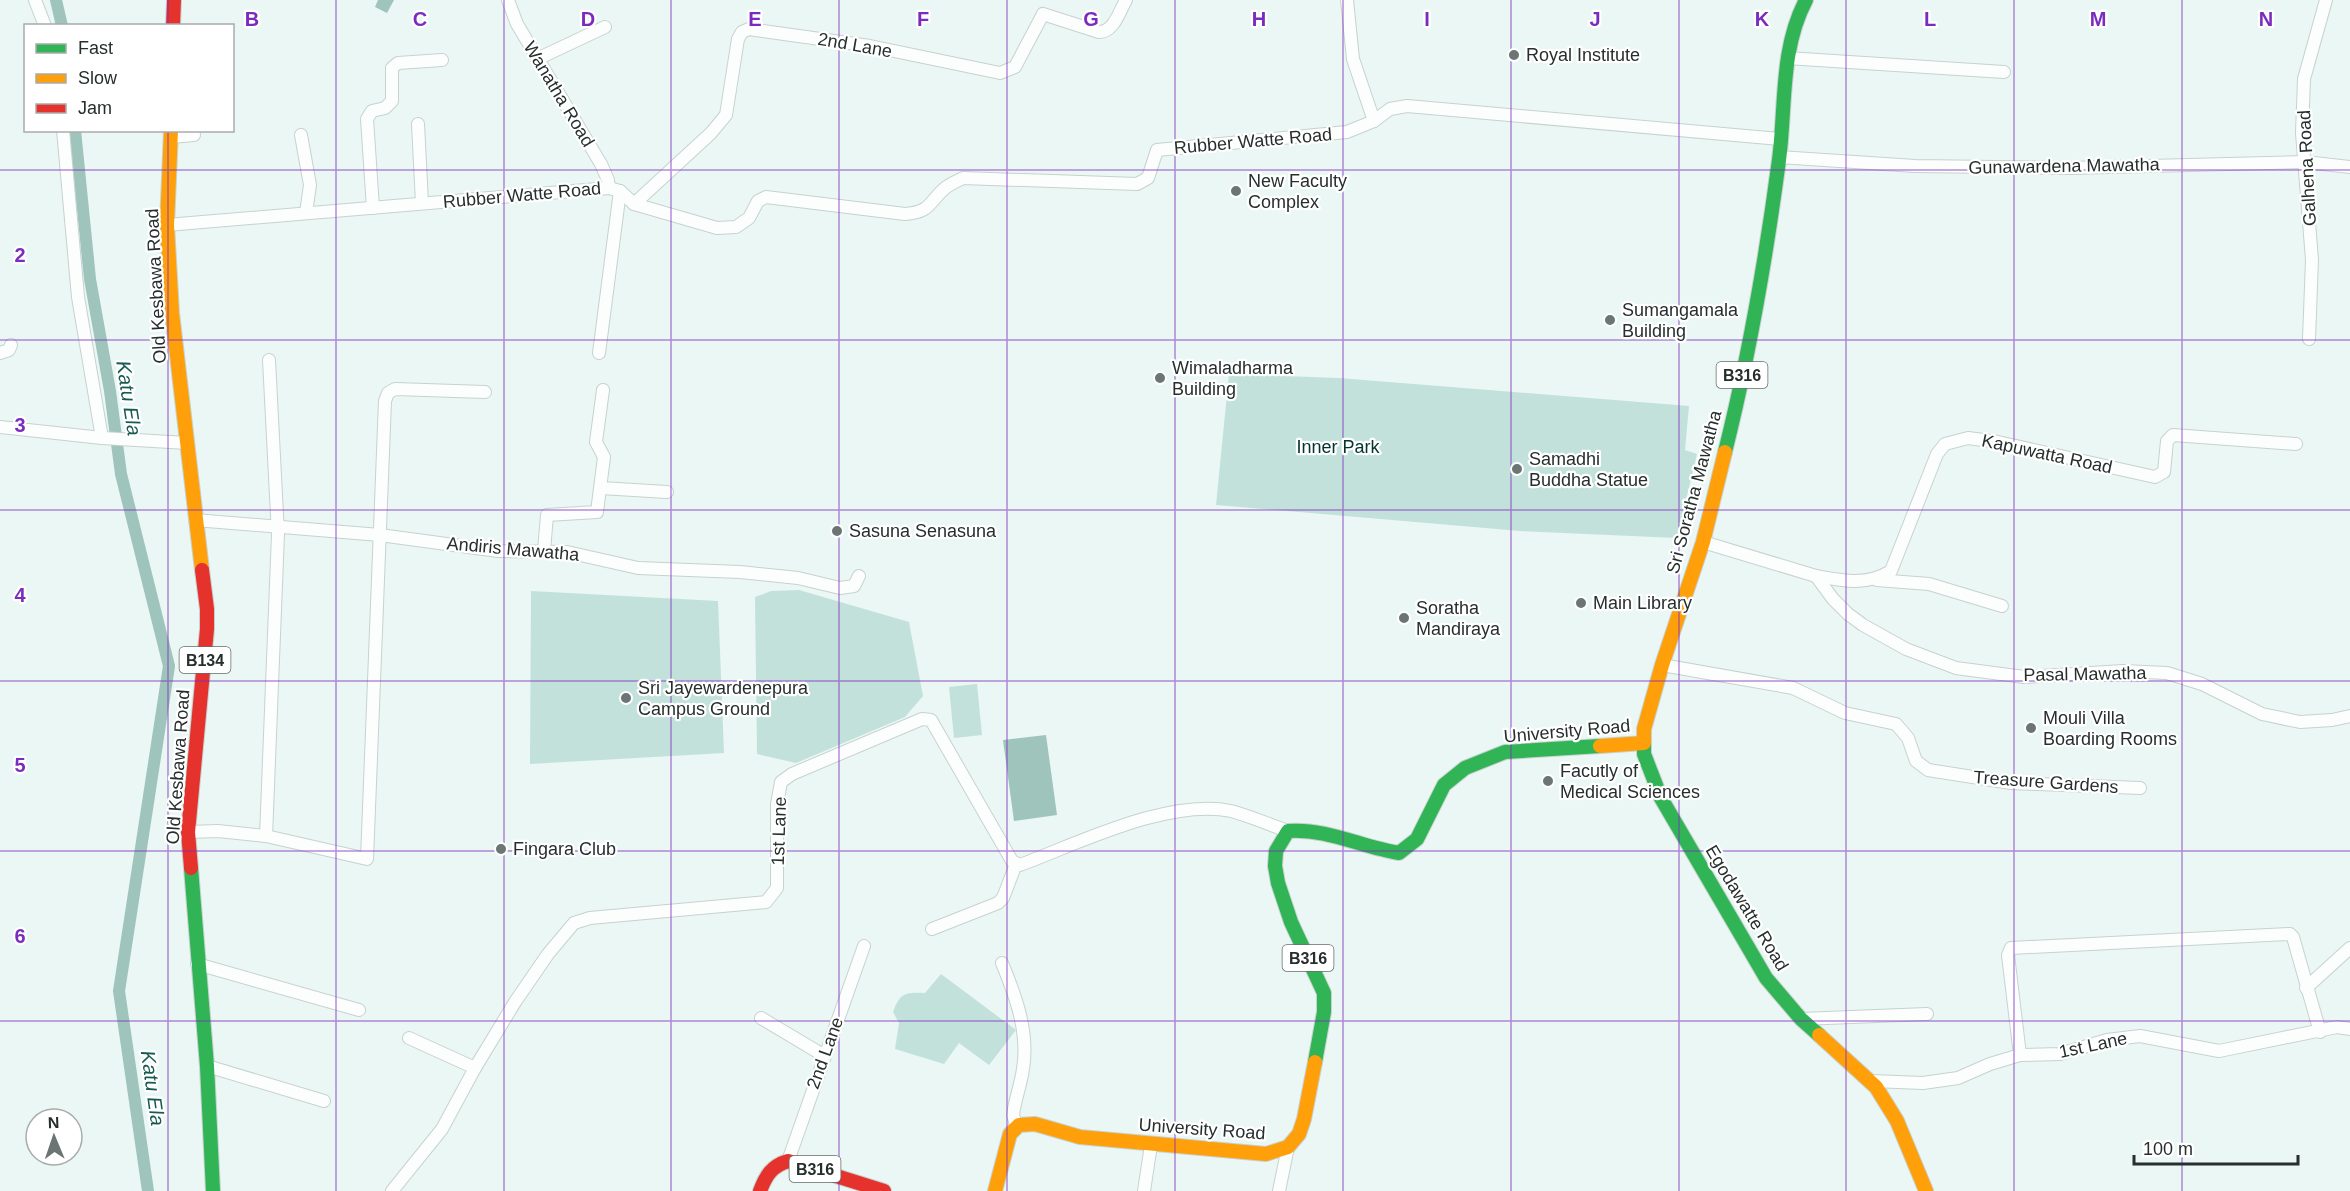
<svg xmlns="http://www.w3.org/2000/svg" width="2350" height="1191" viewBox="0 0 2350 1191" font-family="Arial,sans-serif">
  <style>
    .green { fill: #c3e1db }
    .water { fill: #9ec4bc }
    .lines { fill: none; stroke-linecap: round; stroke-linejoin: round }
    .canal { stroke: #9ec4bc; stroke-width: 12 }
    .street-casing { stroke: #c7d2cf; stroke-width: 14 }
    .fast-casing { stroke: #c7d2cf; stroke-width: 16 }
    .slow-casing { stroke: #c7d2cf; stroke-width: 16 }
    .jam-casing { stroke: #c7d2cf; stroke-width: 16 }
    .street { stroke: #fcfefd; stroke-width: 12 }
    .fast { stroke: #30b455; stroke-width: 14 }
    .slow { stroke: #ff9f0a; stroke-width: 14 }
    .jam { stroke: #e5322d; stroke-width: 14 }
    .grid { fill: none; stroke: #7b2cbf; stroke-width: 1.5; stroke-opacity: 0.55 }
    .poi-dot { fill: #6b7573; stroke: #fff; stroke-width: 2 }
    .labels { text-anchor: middle; dominant-baseline: central; stroke-width: 4.5; stroke-linejoin: round; paint-order: stroke }
    .shield { fill: #fff; stroke: #676d6c; stroke-width: 1.5 }
    .shield-label { font-size: 16px; font-weight: bold; fill: #262f2d }
    .street-label { font-size: 18px; fill: #262f2d; stroke: #fff }
    .poi-label { font-size: 18px; fill: #262f2d; stroke: #fff; text-anchor: start }
    .park-label { font-size: 18px; fill: #02332c; stroke: #fff }
    .water-label { font-size: 20px; font-style: italic; fill: #175a50; stroke: #fff }
    .grid-label { font-size: 20px; text-anchor: middle; font-weight: bold; fill: #7b2cbf; stroke: #fff; stroke-width: 4.5; stroke-linejoin: round; paint-order: stroke }
  </style>
  <rect width="100%" height="100%" fill="#eaf7f4"/>
  <!-- green -->
  <g class="green">
    <polygon points="1229,374 1339,378 1689,406 1685,450 1697,454 1677,538 1520,531 1216,505"/>
    <polygon points="799,590 909,622 923,696 905,717 796,763 757,754 755,597 771,591"/>
    <polygon points="531,591 718,601 724,753 530,764"/>
    <polygon points="977,684 982,735 954,738 949,687"/>
    <path d="M941 974 1016 1030 989 1065 959 1043 944 1064 895 1049 899 1023 893 1012C900 993 905 992 925 993Z"/>
  </g>
  <!-- water -->
  <g class="water">
    <polygon points="378,0 394,0 387,13 375,7"/>
    <polygon points="1046,735 1057,815 1014,821 1003,740"/>
  </g>
  <g class="lines">
    <!-- canal -->
    <g class="canal">
      <polyline points="56,0 62,26"/>
      <polyline points="75,130 90,279 110,391 121,474 169,666 119,991 148,1191"/>
    </g>
    <!-- street casing -->
    <g class="street-casing">
      <g id="street">
        <polyline points="35,0 45,26"/>
        <polyline points="508,0 517,24 601,164 608,180 609,188"/>
        <polyline points="1347,0 1353,59 1374,121"/>
        <polyline points="1787,58 2004,72"/>
        <polyline points="537,59 605,27"/>
        <polyline points="418,124 422,203"/>
        <polyline points="63,130 78,297 102,438"/>
        <polyline points="301,135 310,185 306,213"/>
        <polyline points="171,137 194,135 193,130"/>
        <polyline points="1779,157 1915,166 2070,168 2305,162 2350,167"/>
        <path d="M634 204 711 133 726 115 738 39 742 32 749 29 870 46 1000 73 1015 67 1043 14 1099 32C1114 32 1119 12 1126 0"/>
        <polyline points="373,208 367,119 372,111 385,108 392,101 392,68 398,63 442,60"/>
        <path d="M167 225 609 188 620 191 634 204 717 228 736 227 749 218 758 201 766 197 905 214C931 212 928 203 945 188 950 184 957 181 963 178L1137 184 1148 178 1157 150 1347 132 1374 121 1390 109 1407 106 1780 139"/>
        <polyline points="2309,339 2312,260 2302,133 2304,79 2326,0"/>
        <polyline points="0,353 9,350 11,345"/>
        <polyline points="599,353 620,191"/>
        <polyline points="0,427 102,438 187,443"/>
        <polyline points="601,488 667,492"/>
        <polyline points="195,520 380,535 498,551 567,552 638,568 740,572 798,578 840,588 854,586 859,576"/>
        <polyline points="1703,542 1816,576 1833,599 1848,614 1863,625 1906,649 1956,668 2024,677 2123,671 2167,673 2202,684 2262,714 2300,722 2332,720 2350,716"/>
        <polyline points="544,551 547,515 597,512 604,457 596,442 603,390"/>
        <path d="M1816 576C1843 581 1867 586 1891 571L1937 454 1945 444 1968 438 1998 442 2155 477 2164 472 2167 441 2173 435 2296 444"/>
        <polyline points="1877,580 1929,584 2002,606"/>
        <polyline points="1662,665 1793,688 1845,713 1896,724 1908,738 1916,761 1928,770 2011,783 2140,788"/>
        <polyline points="188,832 218,831 266,836 367,859 385,401 388,393 395,389 485,392"/>
        <polyline points="266,836 278,534 269,360"/>
        <polyline points="932,929 998,903 1003,898 1016,864"/>
        <path d="M1002 963C1016 997 1029 1032 1023 1069 1021 1084 1015 1099 1013 1115L1015 1121 1019 1125"/>
        <polyline points="197,964 359,1010"/>
        <polyline points="2306,988 2350,948"/>
        <polyline points="761,1018 823,1055"/>
        <polyline points="1801,1019 1927,1014"/>
        <polyline points="409,1038 475,1068"/>
        <polyline points="2020,1055 2008,955 2011,948 2290,934 2293,937 2320,1032"/>
        <polyline points="207,1066 324,1101"/>
        <polyline points="1872,1081 1923,1083 1958,1078 1990,1064 2020,1055 2060,1054 2107,1040 2140,1036 2219,1051 2337,1027 2350,1029"/>
        <polyline points="788,1161 864,946"/>
        <path d="M392 1191 442 1129 475 1068 515 1002 548 954 574 923 590 918 766 902 777 888V804L781 782 792 774 922 719 931 720 1012 861 1020 865C1079 843 1169 798 1231 811 1250 816 1270 825 1288 831"/>
        <polyline points="1144,1191 1151,1145"/>
        <polyline points="1279,1191 1288,1147"/>
      </g>
    </g>
    <!-- fast casing -->
    <g class="fast-casing">
      <g id="fast">
        <path d="M1725 452C1749 356 1766 258 1779 160 1786 106 1780 49 1806 0"/>
        <polyline points="1644,743 1644,754 1661,798 1766,978 1801,1019 1819,1035"/>
        <polyline points="191,868 207,1066 213,1191"/>
        <path d="M1315 1062 1324 1012V993L1291 922 1278 883 1275 866 1276 851 1288 831C1327 828 1361 847 1399 853L1417 839 1444 785 1465 768 1505 752 1600 746"/>
      </g>
    </g>
    <!-- slow casing -->
    <g class="slow-casing">
      <g id="slow">
        <polyline points="171,130 167,225 172,313 202,570"/>
        <polyline points="1600,746 1644,743 1644,729 1662,665 1703,542 1725,452"/>
        <polyline points="1819,1035 1876,1087 1897,1121 1926,1191"/>
        <polyline points="995,1191 1010,1134 1019,1125 1035,1124 1080,1137 1266,1154 1288,1147 1299,1134 1304,1119 1315,1062"/>
      </g>
    </g>
    <!-- jam casing -->
    <g class="jam-casing">
      <g id="jam">
        <polyline points="173,26 174,0"/>
        <polyline points="191,868 188,832 207,629 207,609 202,570"/>
        <path d="M760 1191C766 1175 772 1166 788 1161L884 1191"/>
      </g>
    </g>
    <!-- street -->
    <use href="#street" class="street"/>
    <!-- fast -->
    <use href="#fast" class="fast"/>
    <!-- slow -->
    <use href="#slow" class="slow"/>
    <!-- jam -->
    <use href="#jam" class="jam"/>
  </g>
  <!-- grid -->
  <path class="grid" d="M168 0V26M336 0V1191M504 0V1191M671 0V1191M839 0V1191M1007 0V1191M1175 0V1191M1343 0V1191M1511 0V1191M1679 0V1191M1846 0V1191M2014 0V1191M2182 0V1191M168 130V1191M0 170H2350M0 340H2350M0 510H2350M0 681H2350M0 851H2350M0 1021H2350"/>
  <!-- markers -->
  <g class="poi-dot">
    <circle cx="1514" cy="55" r="6"/>
    <circle cx="1236" cy="191" r="6"/>
    <circle cx="1610" cy="320" r="6"/>
    <circle cx="1160" cy="378" r="6"/>
    <circle cx="1517" cy="469" r="6"/>
    <circle cx="837" cy="531" r="6"/>
    <circle cx="1581" cy="603" r="6"/>
    <circle cx="1404" cy="618" r="6"/>
    <circle cx="626" cy="698" r="6"/>
    <circle cx="2031" cy="728" r="6"/>
    <circle cx="1548" cy="781" r="6"/>
    <circle cx="501" cy="849" r="6"/>
  </g>
  <g class="labels">
    <!-- shield labels -->
    <g class="shield">
      <rect x="1716.5" y="362" width="51" height="26" rx="4.5"/>
      <rect x="179.5" y="647" width="51" height="26" rx="4.5"/>
      <rect x="1282.5" y="945" width="51" height="26" rx="4.5"/>
      <rect x="789.5" y="1156" width="51" height="26" rx="4.5"/>
    </g>
    <g class="shield-label">
      <text x="1742" y="375">B316</text>
      <text x="205" y="660">B134</text>
      <text x="1308" y="958">B316</text>
      <text x="815" y="1169">B316</text>
    </g>
    <!-- street labels -->
    <g class="street-label">
      <text transform="translate(855 45) rotate(10)">2nd Lane</text>
      <text transform="translate(559 94) rotate(59)">Wanatha Road</text>
      <text transform="translate(1253 141) rotate(-5)">Rubber Watte Road</text>
      <text transform="translate(2064 166) rotate(-1)">Gunawardena Mawatha</text>
      <text transform="translate(2307 168) rotate(-93)">Galhena Road</text>
      <text transform="translate(522 195) rotate(-5)">Rubber Watte Road</text>
      <text transform="translate(156 286) rotate(-93)">Old Kesbawa Road</text>
      <text transform="translate(2047 454) rotate(12)">Kapuwatta Road</text>
      <text transform="translate(1694 492) rotate(-75)">Sri Soratha Mawatha</text>
      <text transform="translate(513 549) rotate(5)">Andiris Mawatha</text>
      <text transform="translate(2085 674) rotate(-1)">Pasal Mawatha</text>
      <text transform="translate(1567 731) rotate(-5)">University Road</text>
      <text transform="translate(178 767) rotate(-86)">Old Kesbawa Road</text>
      <text transform="translate(2046 782) rotate(4)">Treasure Gardens</text>
      <text transform="translate(779 831) rotate(-88)">1st Lane</text>
      <text transform="translate(1747 908) rotate(59)">Egodawatte Road</text>
      <text transform="translate(2093 1045) rotate(-12)">1st Lane</text>
      <text transform="translate(825 1053) rotate(-70)">2nd Lane</text>
      <text transform="translate(1202 1129) rotate(4)">University Road</text>
    </g>
    <!-- poi labels -->
    <g class="poi-label">
      <text x="1526" y="55">Royal Institute</text>
      <text x="1248" y="181">New Faculty<tspan x="1248" dy="21">Complex</tspan></text>
      <text x="1622" y="310">Sumangamala<tspan x="1622" dy="21">Building</tspan></text>
      <text x="1172" y="368">Wimaladharma<tspan x="1172" dy="21">Building</tspan></text>
      <text x="1529" y="459">Samadhi<tspan x="1529" dy="21">Buddha Statue</tspan></text>
      <text x="849" y="531">Sasuna Senasuna</text>
      <text x="1593" y="603">Main Library</text>
      <text x="1416" y="608">Soratha<tspan x="1416" dy="21">Mandiraya</tspan></text>
      <text x="638" y="688">Sri Jayewardenepura<tspan x="638" dy="21">Campus Ground</tspan></text>
      <text x="2043" y="718">Mouli Villa<tspan x="2043" dy="21">Boarding Rooms</tspan></text>
      <text x="1560" y="771">Facutly of<tspan x="1560" dy="21">Medical Sciences</tspan></text>
      <text x="513" y="849">Fingara Club</text>
    </g>
    <!-- park labels -->
    <g class="park-label">
      <text x="1338" y="447">Inner Park</text>
    </g>
    <!-- water labels -->
    <g class="water-label">
      <text transform="translate(129 398) rotate(81)">Katu Ela</text>
      <text transform="translate(153 1088) rotate(82)">Katu Ela</text>
    </g>
  </g>
  <g class="grid-label">
    <text x="252" y="26">B</text>
    <text x="420" y="26">C</text>
    <text x="588" y="26">D</text>
    <text x="755" y="26">E</text>
    <text x="923" y="26">F</text>
    <text x="1091" y="26">G</text>
    <text x="1259" y="26">H</text>
    <text x="1427" y="26">I</text>
    <text x="1595" y="26">J</text>
    <text x="1762" y="26">K</text>
    <text x="1930" y="26">L</text>
    <text x="2098" y="26">M</text>
    <text x="2266" y="26">N</text>
    <text x="20" y="262">2</text>
    <text x="20" y="432">3</text>
    <text x="20" y="602">4</text>
    <text x="20" y="772">5</text>
    <text x="20" y="943">6</text>
  </g>
  <!-- legend -->
  <rect x="24" y="24" width="210" height="108" fill="#ffffff" stroke="#a8acab" stroke-width="1.5"/>
  <rect x="36" y="44" width="30" height="9" fill="#30b455" stroke="#a8acab" stroke-width="1.5"/>
  <text x="78" y="54" font-size="18" fill="#262f2d">Fast</text>
  <rect x="36" y="74" width="30" height="9" fill="#ff9f0a" stroke="#a8acab" stroke-width="1.5"/>
  <text x="78" y="84" font-size="18" fill="#262f2d">Slow</text>
  <rect x="36" y="104" width="30" height="9" fill="#e5322d" stroke="#a8acab" stroke-width="1.5"/>
  <text x="78" y="114" font-size="18" fill="#262f2d">Jam</text>
  <!-- north arrow -->
  <g transform="translate(54 1137) rotate(358)"><circle r="28" fill="#ffffff" stroke="#a8acab" stroke-width="1.5"/>
  <path d="M0-4.5L10 22L0 15L-10 22Z" fill="#6b7573"/>
  <text y="-9" font-size="16" font-weight="bold" text-anchor="middle" fill="#262f2d">N</text>
  </g>
  <!-- scale -->
  <path d="M2134 1155v9h164v-9" fill="none" stroke="#262f2d" stroke-width="3"/>
  <text x="2143" y="1155" font-size="18" fill="#262f2d" stroke="#ffffff" stroke-width="4.5" paint-order="stroke">100 m</text>
</svg>
